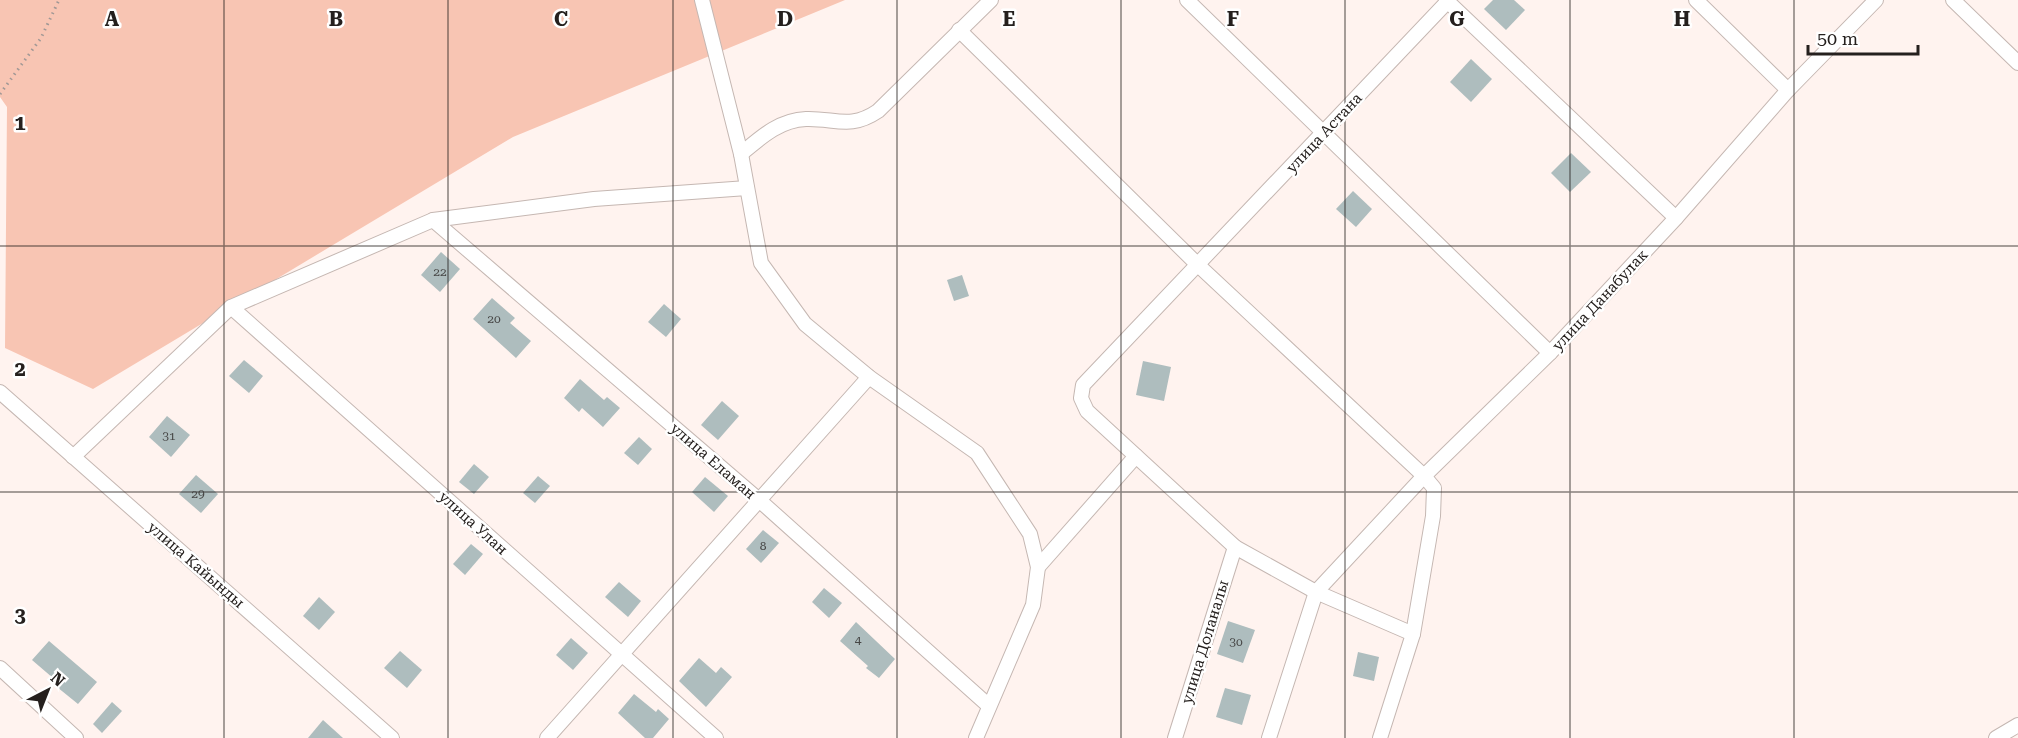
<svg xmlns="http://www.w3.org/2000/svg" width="2018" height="738" viewBox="0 0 2018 738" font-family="'Roboto Serif',serif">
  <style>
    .green { fill: #f8c5b3 }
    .building { fill: #aebdbe }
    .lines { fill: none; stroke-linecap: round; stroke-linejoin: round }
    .minor-casing { stroke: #c5b7b2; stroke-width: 16 }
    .path { stroke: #a19895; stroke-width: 3; stroke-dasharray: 1.5 4.5; stroke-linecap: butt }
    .minor { stroke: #fff; stroke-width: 14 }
    .grid { fill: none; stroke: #25201e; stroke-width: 1.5; stroke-opacity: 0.55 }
    .labels { text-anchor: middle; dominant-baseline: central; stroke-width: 5; stroke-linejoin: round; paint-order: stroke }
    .number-label { font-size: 12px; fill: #474746 }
    .street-label { font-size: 15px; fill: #25201e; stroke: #fff }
    .grid-label { font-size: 20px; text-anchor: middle; font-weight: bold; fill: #25201e; stroke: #fff; stroke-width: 5; stroke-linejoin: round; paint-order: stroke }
  </style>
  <rect width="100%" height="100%" fill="#fff3ef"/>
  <!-- green -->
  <polygon class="green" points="0,0 845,0 513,137 93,389 5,348 7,107 0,97"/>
  <!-- building -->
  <g class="building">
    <polygon points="1493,0 1514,0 1525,10 1506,30 1484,9"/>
    <polygon points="1471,59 1492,79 1471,102 1450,82"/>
    <polygon points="1571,153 1591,172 1570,192 1551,173"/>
    <polygon points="1353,191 1372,209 1356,227 1336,209"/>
    <polygon points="441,252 460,269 440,292 421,275"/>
    <polygon points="962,275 969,296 954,301 947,280"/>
    <polygon points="492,298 515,318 510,323 531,341 516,358 473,319"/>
    <polygon points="664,304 681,319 666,337 648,322"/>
    <polygon points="244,360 263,376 249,393 229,376"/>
    <polygon points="1143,361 1171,367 1164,401 1136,395"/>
    <polygon points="580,379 604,400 607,397 620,408 603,427 582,408 579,412 564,398"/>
    <polygon points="722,401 739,416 718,440 701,425"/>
    <polygon points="167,416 190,435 171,457 149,437"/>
    <polygon points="639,437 652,449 638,465 624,453"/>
    <polygon points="474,464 489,477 474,494 459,482"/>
    <polygon points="196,475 218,494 201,513 179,494"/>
    <polygon points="538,476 550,486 535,503 523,493"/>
    <polygon points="705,477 728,496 714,512 692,492"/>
    <polygon points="763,530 779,543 761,563 746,549"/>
    <polygon points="471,544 483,554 465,575 453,564"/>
    <polygon points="619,582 641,601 628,617 605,597"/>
    <polygon points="824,588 842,603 829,618 812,602"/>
    <polygon points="319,597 335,612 319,630 303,616"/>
    <polygon points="1228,621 1255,630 1243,663 1217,654"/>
    <polygon points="856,622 895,659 879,678 866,668 868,666 840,641"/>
    <polygon points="571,638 588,653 573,670 556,655"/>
    <polygon points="49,641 97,682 78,704 57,687 60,684 32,660"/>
    <polygon points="400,651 422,670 407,688 384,668"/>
    <polygon points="1358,652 1379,657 1374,681 1353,676"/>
    <polygon points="699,658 716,673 721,667 732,677 706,707 679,681"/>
    <polygon points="1225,688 1251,695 1242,725 1216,717"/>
    <polygon points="634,694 656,712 658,709 669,719 653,738 645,738 618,713"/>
    <polygon points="112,702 122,711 102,733 93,724"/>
    <polygon points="323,720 343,738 308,738"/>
  </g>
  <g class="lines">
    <!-- minor casing -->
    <g class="minor-casing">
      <g id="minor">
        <polyline points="702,0 741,154 761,263 805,324 869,377 977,453 1030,534 1038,567 1033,605 976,738"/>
        <polyline points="1187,0 1550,353"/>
        <polyline points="1446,0 1676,218"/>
        <polyline points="1696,0 1788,90"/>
        <polyline points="1953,0 2018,63"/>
        <polyline points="959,30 1198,265 1424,476 1434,488 1433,516 1413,634"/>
        <path d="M741 154C760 138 779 120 806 119 835 118 850 130 878 111L991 0"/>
        <polyline points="433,220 759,500 989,706"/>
        <polyline points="231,307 716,738"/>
        <polyline points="0,392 392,738"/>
        <polyline points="73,457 231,307 433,220 594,199 747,188"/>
        <polyline points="1038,567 1136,456"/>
        <polyline points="0,668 76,738"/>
        <polyline points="547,738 869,377"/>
        <polyline points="1175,738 1235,547"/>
        <polyline points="1269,738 1316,592 1424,476 1550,353 1676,218 1788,90 1876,0"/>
        <polyline points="1380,738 1413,634 1316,592 1235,547 1087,411 1081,398 1083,385 1449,0"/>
        <polyline points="1996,738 2018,725"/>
      </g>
    </g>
    <!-- path -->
    <polyline class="path" points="0,94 41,38 59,0"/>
    <!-- minor -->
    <use href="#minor" class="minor"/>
  </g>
  <!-- grid -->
  <path class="grid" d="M224 0V738M448 0V738M673 0V738M897 0V738M1121 0V738M1345 0V738M1570 0V738M1794 0V738M0 246H2018M0 492H2018"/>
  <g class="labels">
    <!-- number labels -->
    <g class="number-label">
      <text x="440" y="272">22</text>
      <text x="494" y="319">20</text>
      <text x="169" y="436">31</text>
      <text x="198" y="494">29</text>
      <text x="763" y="546">8</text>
      <text x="858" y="640">4</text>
      <text x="1236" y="642">30</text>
    </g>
    <!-- street labels -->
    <g class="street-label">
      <text transform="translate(1324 133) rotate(-47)">улица Астана</text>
      <text transform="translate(1600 300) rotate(-47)">улица Данабулак</text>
      <text transform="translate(713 461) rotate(41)">улица Еламан</text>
      <text transform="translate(473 523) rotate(42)">улица Улан</text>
      <text transform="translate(196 565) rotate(41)">улица Кайынды</text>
      <text transform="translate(1205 642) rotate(-73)">улица Доланалы</text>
    </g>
  </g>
  <g class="grid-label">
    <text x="112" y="26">A</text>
    <text x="336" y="26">B</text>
    <text x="561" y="26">C</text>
    <text x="785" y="26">D</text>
    <text x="1009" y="26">E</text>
    <text x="1233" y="26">F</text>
    <text x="1457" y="26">G</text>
    <text x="1682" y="26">H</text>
    <text x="20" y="130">1</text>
    <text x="20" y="376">2</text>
    <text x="20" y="622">3</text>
  </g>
  <!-- north arrow -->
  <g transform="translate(48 690) rotate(42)" stroke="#ffffff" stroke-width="4.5" paint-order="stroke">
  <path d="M0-4.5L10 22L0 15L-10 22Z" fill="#25201e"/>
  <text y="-9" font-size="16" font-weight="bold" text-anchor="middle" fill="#25201e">N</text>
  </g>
  <!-- scale -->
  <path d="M1808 45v9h110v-9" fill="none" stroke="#25201e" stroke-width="3"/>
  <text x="1817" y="45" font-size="18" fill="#25201e" stroke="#ffffff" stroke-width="4.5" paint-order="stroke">50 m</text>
</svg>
